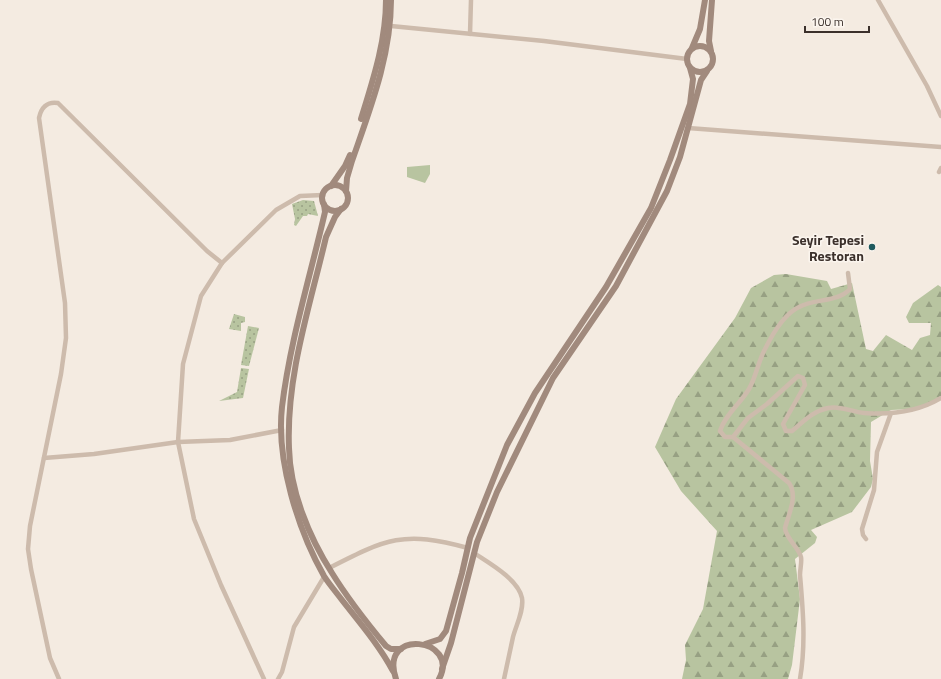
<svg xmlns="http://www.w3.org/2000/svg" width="941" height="679" viewBox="0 0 941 679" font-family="'Titillium Web',sans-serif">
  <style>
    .grass { fill: url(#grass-dots) }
    .forest { fill: url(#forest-firs) }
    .park { fill: #b8c4a0 }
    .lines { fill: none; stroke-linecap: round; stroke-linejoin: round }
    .street { stroke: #cdbbac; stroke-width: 4.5 }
    .secondary { stroke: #a18a7d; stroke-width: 6 }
    .poi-dot { fill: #1f5a5e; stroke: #fbf5ee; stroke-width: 1.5 }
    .labels { text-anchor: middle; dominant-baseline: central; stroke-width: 3; stroke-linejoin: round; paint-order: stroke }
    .poi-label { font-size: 14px; font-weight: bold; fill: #3b302b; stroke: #fbf5ee; text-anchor: end }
  </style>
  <defs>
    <pattern id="grass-dots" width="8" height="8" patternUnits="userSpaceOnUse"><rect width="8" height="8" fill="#b8c4a0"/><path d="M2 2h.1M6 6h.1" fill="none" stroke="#97a083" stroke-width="1.8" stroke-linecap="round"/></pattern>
    <pattern id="forest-firs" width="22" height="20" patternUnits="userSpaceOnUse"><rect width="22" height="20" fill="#b8c4a0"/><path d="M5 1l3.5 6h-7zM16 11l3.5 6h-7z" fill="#97a083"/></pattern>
  </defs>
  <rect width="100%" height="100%" fill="#f4ebe1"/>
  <!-- grass -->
  <g class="grass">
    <polygon points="303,200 314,201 318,216 308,214 307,216 303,216 296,226 294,225 295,219 292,204"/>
    <polygon points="234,314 245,317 245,322 241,323 241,331 229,329"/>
    <polygon points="248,326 259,328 249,366 241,365"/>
    <polygon points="241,368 249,369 243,398 219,401 237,392"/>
  </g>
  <!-- forest -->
  <polygon class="forest" points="786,274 827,281 831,289 852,283 866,349 873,351 886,335 912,350 920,338 930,335 931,323 909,323 906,317 913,303 938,285 941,287 941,396 931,403 911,409 891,410 871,422 870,461 873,479 871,487 852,512 811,530 817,537 815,543 795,559 800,599 792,665 788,679 682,679 686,660 685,645 703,609 717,531 681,491 655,447 676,399 735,318 751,288 774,275"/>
  <!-- park -->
  <polygon class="park" points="430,165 430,174 425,183 407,177 407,167"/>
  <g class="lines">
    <!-- street -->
    <g class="street">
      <polyline points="878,0 927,86 941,116"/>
      <polyline points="391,26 544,41 687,59"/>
      <polyline points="470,34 471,0"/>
      <polyline points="688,128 941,147"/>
      <polyline points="939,172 941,168"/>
      <path d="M848 273 850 289C837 303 815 298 799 307 784 314 772 335 765 349 758 362 756 377 749 389 740 404 725 415 720 431L725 437H733L748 418 767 404 798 376 803 378 805 385 783 424 786 431H792C803 422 813 411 828 408 839 405 852 412 864 413 890 415 918 412 941 398"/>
      <path d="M733 437 789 483C798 496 789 513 785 528 786 539 798 546 801 557 802 562 800 569 800 575 803 610 806 644 800 679"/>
      <polyline points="44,458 94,454 178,442 230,440 282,430"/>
      <polyline points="866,539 863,535 862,529 874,490 877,452 891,413"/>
      <path d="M474 553C489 563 518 579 522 598 524 611 516 625 513 637 510 651 507 665 504 679"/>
      <path d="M329 568C386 539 403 530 468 548"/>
      <path d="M59 679 50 658 31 569 28 549 30 526 61 374 66 338 65 303 39 118C41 108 47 101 58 103L207 251 222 263"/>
      <polyline points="264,679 221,585 194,519 178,442 183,364 201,296 222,263 276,210 300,196 323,195"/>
      <polyline points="278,679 282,672 294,627 324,577"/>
    </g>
    <!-- secondary -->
    <g class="secondary">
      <circle cx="700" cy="59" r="13"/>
      <polyline points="692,48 700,29 705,0"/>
      <polyline points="711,51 709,41 712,0"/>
      <path d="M361 119C373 80 386 41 386 0"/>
      <circle cx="335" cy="198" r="13"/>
      <polyline points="331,186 345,166 350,155"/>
      <path d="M346 191 347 178 352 161C370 109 391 56 391 0"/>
      <path d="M324 204 325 212C310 277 290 341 282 407 276 460 298 530 324 576 329 584 336 592 342 600 360 623 379 645 393 671"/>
      <path d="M341 209 335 217 326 237C310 306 286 376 289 448 290 491 309 537 332 573 348 599 367 623 386 646L391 649H401"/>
      <polyline points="425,644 440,639 446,631 462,573 470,538 507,445 535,393 606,287 651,208 670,160 690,104 693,79 690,68"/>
      <polyline points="442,669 451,643 477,542 497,492 553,378 616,286 667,191 680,157 701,80 707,71"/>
      <path d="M396 679C378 627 461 638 439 679"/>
    </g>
  </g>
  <!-- markers -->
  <circle class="poi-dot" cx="872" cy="247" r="4"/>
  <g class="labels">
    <!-- poi labels -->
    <g class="poi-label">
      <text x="864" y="239">Seyir Tepesi<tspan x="864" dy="16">Restoran</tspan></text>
    </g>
  </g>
  <!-- scale -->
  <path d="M805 26v6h64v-6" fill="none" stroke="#3b302b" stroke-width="2"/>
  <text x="811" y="26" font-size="12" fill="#3b302b" stroke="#fbf5ee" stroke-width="3" paint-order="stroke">100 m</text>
</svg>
